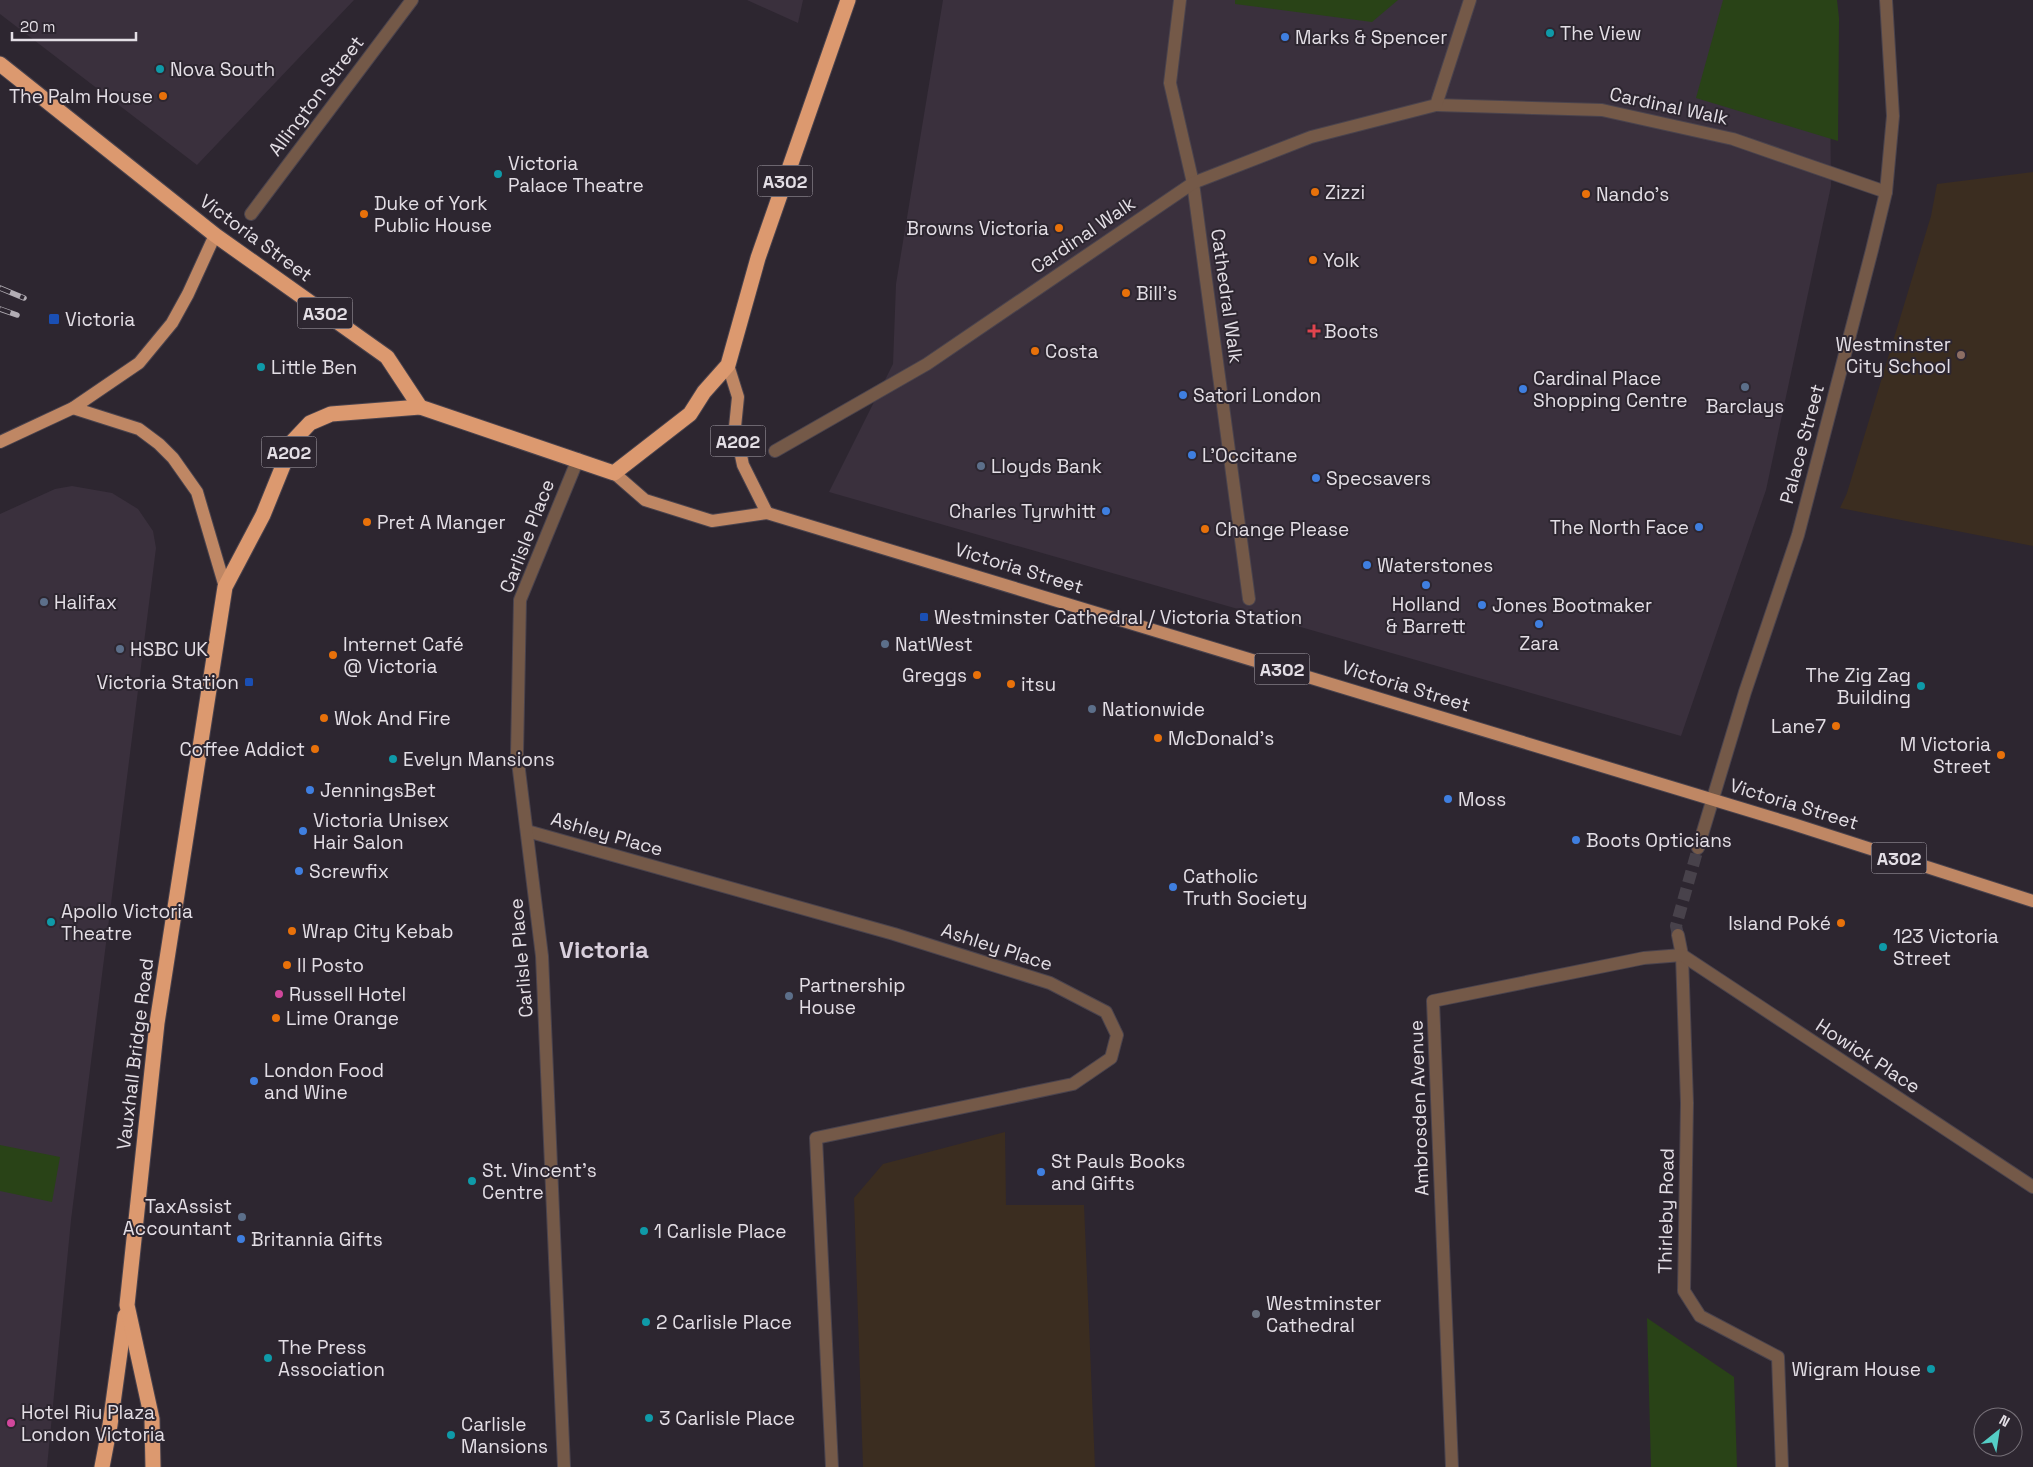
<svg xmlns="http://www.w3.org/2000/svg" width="2033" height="1467" viewBox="0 0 2033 1467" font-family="'Space Grotesk',sans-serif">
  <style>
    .commercial { fill: #3a303d }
    .education { fill: #3b2d20 }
    .green { fill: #294317 }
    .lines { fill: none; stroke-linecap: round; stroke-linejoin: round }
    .minor-tunnel { stroke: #48424b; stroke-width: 12; stroke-dasharray: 12 6; stroke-linecap: butt }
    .minor-casing { stroke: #4a434d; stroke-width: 14 }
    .major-casing { stroke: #4a434d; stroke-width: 14 }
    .highway-casing { stroke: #4a434d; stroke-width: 17 }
    .minor { stroke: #745948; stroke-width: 12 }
    .major { stroke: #bf8764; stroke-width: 12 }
    .highway { stroke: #dc996f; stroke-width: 15 }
    .rail-casing { stroke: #b3aeb5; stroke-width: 5.5 }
    .rail { stroke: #2d2630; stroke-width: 4; stroke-dasharray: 11; stroke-linecap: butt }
    .culture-dot { fill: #0f9aa8; stroke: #2d2630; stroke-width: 2 }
    .shop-dot { fill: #3f7fe0; stroke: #2d2630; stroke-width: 2 }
    .food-dot { fill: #e8710a; stroke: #2d2630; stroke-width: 2 }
    .transit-dot { fill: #1a4fb4; stroke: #2d2630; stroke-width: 2 }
    .health-dot { fill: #e0444e; stroke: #2d2630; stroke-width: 2 }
    .education-dot { fill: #8d6e63; stroke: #2d2630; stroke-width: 2 }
    .service-dot { fill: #5c6f8a; stroke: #2d2630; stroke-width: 2 }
    .hotel-dot { fill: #d1479c; stroke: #2d2630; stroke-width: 2 }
    .worship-dot { fill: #6b7280; stroke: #2d2630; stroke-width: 2 }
    .labels { text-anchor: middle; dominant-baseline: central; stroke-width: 4; stroke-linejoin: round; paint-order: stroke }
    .shield { fill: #2d2630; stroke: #aca7af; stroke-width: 1 }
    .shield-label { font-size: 18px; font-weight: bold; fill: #e3dee5 }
    .poi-label { font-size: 19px; fill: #e3dee5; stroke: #2d2630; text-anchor: start }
    .street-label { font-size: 19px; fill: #e3dee5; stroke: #2d2630 }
    .district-label { font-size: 24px; font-weight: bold; fill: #d8cfdc; stroke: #2d2630 }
  </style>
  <rect width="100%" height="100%" fill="#2d2630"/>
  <!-- commercial -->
  <g class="commercial">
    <polygon points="0,0 354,0 197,165 0,14"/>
    <polygon points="747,0 803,0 798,23"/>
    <polygon points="943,0 1829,0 1831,186 1766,490 1681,736 829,492 893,364 896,284"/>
    <polygon points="72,486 112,493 138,509 153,531 156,548 71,1220 47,1467 0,1467 0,514 55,489"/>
  </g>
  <!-- education -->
  <g class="education">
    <polygon points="2033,172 2033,546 1840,508 1847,493 1931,216 1937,184"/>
    <polygon points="1005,1132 1006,1205 1084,1205 1095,1467 863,1467 854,1198 883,1164"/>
  </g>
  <!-- green -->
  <g class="green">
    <polygon points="1235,0 1398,0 1372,22 1235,4"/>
    <polygon points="1723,0 1837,0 1839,18 1838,141 1696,98"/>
    <polygon points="0,1145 60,1157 52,1202 0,1191"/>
    <polygon points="1647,1318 1734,1377 1737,1467 1651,1467"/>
  </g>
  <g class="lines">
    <!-- minor-tunnel -->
    <polyline class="minor-tunnel" points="1678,935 1676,926 1698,848"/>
    <!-- minor casing -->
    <g class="minor-casing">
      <g id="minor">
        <polyline points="1180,0 1170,83 1193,183 1249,599"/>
        <polyline points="1436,105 1602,110 1733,139 1886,192"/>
        <polyline points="251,214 412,0"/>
        <polyline points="775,451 927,364 1193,183 1311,137 1436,105 1470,0"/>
        <polyline points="527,831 894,934 1050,983 1106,1012 1117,1035 1111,1058 1073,1084 816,1138 832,1467"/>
        <polyline points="1698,848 1745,692 1798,535 1872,250 1886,192 1893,116 1886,0"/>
        <polyline points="1678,935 1682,955 1687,1103 1684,1291 1700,1316 1778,1357 1782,1467"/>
        <polyline points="564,1467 542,956 517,754 520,600 578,459"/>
        <polyline points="1452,1467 1433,1001 1644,958 1682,955 2033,1187"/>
      </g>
    </g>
    <!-- major casing -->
    <g class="major-casing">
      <g id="major">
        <polyline points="728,365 738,397 735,427 743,465 767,513"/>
        <polyline points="73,408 139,429 159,444 173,458 197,492 225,587"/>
        <polyline points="0,442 73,408 139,363 172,323 188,294 215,235"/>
        <polyline points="614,473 645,500 712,521 767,513 1793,824 2033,901"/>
      </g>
    </g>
    <!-- highway casing -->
    <g class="highway-casing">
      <g id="highway">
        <polyline points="0,64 215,235 387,357 420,407 614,473 690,414 704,392 728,365 758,258 848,0"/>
        <polyline points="102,1467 110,1425 125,1316"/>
        <polyline points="153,1467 152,1419 127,1305 157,1023 225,587 263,515 293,441 310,423 331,414 420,407"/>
      </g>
    </g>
    <!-- minor -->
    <use href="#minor" class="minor"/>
    <!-- major -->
    <use href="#major" class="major"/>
    <!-- highway -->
    <use href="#highway" class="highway"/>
    <!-- rail casing -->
    <g class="rail-casing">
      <g id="rail">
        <polyline points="0,288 24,298"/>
        <polyline points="0,309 17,315"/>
      </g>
    </g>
    <!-- rail -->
    <use href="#rail" class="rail"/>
  </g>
  <!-- markers -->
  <g class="culture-dot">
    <circle cx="1550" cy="33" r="5"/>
    <circle cx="160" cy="69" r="5"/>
    <circle cx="498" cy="174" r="5"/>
    <circle cx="261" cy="367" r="5"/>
    <circle cx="1921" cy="686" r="5"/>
    <circle cx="393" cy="759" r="5"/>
    <circle cx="51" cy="922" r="5"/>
    <circle cx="1883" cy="947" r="5"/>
    <circle cx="472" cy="1181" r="5"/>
    <circle cx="644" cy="1231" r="5"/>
    <circle cx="646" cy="1322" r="5"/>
    <circle cx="268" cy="1358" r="5"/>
    <circle cx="1931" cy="1369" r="5"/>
    <circle cx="649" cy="1418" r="5"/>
    <circle cx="451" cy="1435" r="5"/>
  </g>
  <g class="shop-dot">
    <circle cx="1285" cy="37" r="5"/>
    <circle cx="1523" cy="389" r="5"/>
    <circle cx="1183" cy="395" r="5"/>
    <circle cx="1192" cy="455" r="5"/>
    <circle cx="1316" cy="478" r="5"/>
    <circle cx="1106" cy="511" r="5"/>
    <circle cx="1699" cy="527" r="5"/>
    <circle cx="1367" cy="565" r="5"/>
    <circle cx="1426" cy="585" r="5"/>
    <circle cx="1482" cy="605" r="5"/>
    <circle cx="1539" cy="624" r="5"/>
    <circle cx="310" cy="790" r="5"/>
    <circle cx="1448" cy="799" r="5"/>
    <circle cx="303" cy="831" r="5"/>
    <circle cx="1576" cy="840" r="5"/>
    <circle cx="299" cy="871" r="5"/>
    <circle cx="1173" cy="887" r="5"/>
    <circle cx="254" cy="1081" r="5"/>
    <circle cx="1041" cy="1172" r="5"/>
    <circle cx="241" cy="1239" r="5"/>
  </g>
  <g class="food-dot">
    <circle cx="163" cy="96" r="5"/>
    <circle cx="1315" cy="192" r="5"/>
    <circle cx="1586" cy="194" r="5"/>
    <circle cx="364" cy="214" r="5"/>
    <circle cx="1059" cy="228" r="5"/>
    <circle cx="1313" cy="260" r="5"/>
    <circle cx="1126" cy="293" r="5"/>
    <circle cx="1035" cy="351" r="5"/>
    <circle cx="367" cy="522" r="5"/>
    <circle cx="1205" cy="529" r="5"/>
    <circle cx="333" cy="655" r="5"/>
    <circle cx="977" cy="675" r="5"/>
    <circle cx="1011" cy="684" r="5"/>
    <circle cx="324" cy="718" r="5"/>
    <circle cx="1836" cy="726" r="5"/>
    <circle cx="1158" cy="738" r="5"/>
    <circle cx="315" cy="749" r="5"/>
    <circle cx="2001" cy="755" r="5"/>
    <circle cx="1841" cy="923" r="5"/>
    <circle cx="292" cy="931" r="5"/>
    <circle cx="287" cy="965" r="5"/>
    <circle cx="276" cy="1018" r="5"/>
  </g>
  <g class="transit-dot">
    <rect x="48" y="313" width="12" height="12" rx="2.5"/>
    <rect x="919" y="612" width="10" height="10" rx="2.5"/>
    <rect x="244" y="677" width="10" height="10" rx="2.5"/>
  </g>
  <path class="health-dot" d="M1311.5 323.5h5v5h5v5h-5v5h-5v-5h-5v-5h5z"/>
  <circle class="education-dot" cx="1961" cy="355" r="5"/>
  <g class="service-dot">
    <circle cx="1745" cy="387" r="5"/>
    <circle cx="981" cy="466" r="5"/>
    <circle cx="44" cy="602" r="5"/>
    <circle cx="885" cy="644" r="5"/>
    <circle cx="120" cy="649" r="5"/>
    <circle cx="1092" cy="709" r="5"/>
    <circle cx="789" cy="996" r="5"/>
    <circle cx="242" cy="1217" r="5"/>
  </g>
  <g class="hotel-dot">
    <circle cx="279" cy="994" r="5"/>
    <circle cx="11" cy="1423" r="5"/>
  </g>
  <circle class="worship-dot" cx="1256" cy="1314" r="5"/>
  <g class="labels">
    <!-- shield labels -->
    <g class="shield">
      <rect x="757.5" y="165.5" width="55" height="31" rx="4"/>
      <rect x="297.5" y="297.5" width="55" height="31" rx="4"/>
      <rect x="710.5" y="425.5" width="55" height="31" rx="4"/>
      <rect x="261.5" y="436.5" width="55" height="31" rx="4"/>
      <rect x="1254.5" y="653.5" width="55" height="31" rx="4"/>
      <rect x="1871.5" y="842.5" width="55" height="31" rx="4"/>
    </g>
    <g class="shield-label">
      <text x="785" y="181">A302</text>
      <text x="325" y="313">A302</text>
      <text x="738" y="441">A202</text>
      <text x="289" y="452">A202</text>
      <text x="1282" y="669">A302</text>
      <text x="1899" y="858">A302</text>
    </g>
    <!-- poi labels -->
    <g class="poi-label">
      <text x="1560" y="33">The View</text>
      <text x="1295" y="37">Marks &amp; Spencer</text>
      <text x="170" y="69">Nova South</text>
      <text x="153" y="96" text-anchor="end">The Palm House</text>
      <text x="508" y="163">Victoria<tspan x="508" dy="22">Palace Theatre</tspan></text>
      <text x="1325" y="192">Zizzi</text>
      <text x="1596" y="194">Nando's</text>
      <text x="374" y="203">Duke of York<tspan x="374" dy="22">Public House</tspan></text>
      <text x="1049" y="228" text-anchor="end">Browns Victoria</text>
      <text x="1323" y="260">Yolk</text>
      <text x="1136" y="293">Bill's</text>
      <text x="65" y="319">Victoria</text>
      <text x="1324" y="331">Boots</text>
      <text x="1951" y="344" text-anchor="end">Westminster<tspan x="1951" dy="22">City School</tspan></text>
      <text x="1045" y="351">Costa</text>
      <text x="271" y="367">Little Ben</text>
      <text x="1533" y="378">Cardinal Place<tspan x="1533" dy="22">Shopping Centre</tspan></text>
      <text x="1193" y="395">Satori London</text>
      <text x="1745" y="406" text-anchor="middle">Barclays</text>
      <text x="1202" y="455">L'Occitane</text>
      <text x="991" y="466">Lloyds Bank</text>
      <text x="1326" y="478">Specsavers</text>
      <text x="1096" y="511" text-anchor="end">Charles Tyrwhitt</text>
      <text x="377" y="522">Pret A Manger</text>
      <text x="1689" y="527" text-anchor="end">The North Face</text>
      <text x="1215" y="529">Change Please</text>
      <text x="1377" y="565">Waterstones</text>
      <text x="54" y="602">Halifax</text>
      <text x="1426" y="604" text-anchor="middle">Holland<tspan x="1426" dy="22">&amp; Barrett</tspan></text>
      <text x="1492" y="605">Jones Bootmaker</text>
      <text x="934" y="617">Westminster Cathedral / Victoria Station</text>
      <text x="1539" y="643" text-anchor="middle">Zara</text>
      <text x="343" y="644">Internet Café<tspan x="343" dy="22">@ Victoria</tspan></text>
      <text x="895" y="644">NatWest</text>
      <text x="130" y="649">HSBC UK</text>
      <text x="967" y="675" text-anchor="end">Greggs</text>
      <text x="1911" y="675" text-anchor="end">The Zig Zag<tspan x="1911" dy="22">Building</tspan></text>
      <text x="239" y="682" text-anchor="end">Victoria Station</text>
      <text x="1021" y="684">itsu</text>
      <text x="1102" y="709">Nationwide</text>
      <text x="334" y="718">Wok And Fire</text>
      <text x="1826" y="726" text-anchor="end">Lane7</text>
      <text x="1168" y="738">McDonald's</text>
      <text x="1991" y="744" text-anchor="end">M Victoria<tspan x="1991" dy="22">Street</tspan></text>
      <text x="305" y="749" text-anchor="end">Coffee Addict</text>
      <text x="403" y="759">Evelyn Mansions</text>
      <text x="320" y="790">JenningsBet</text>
      <text x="1458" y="799">Moss</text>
      <text x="313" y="820">Victoria Unisex<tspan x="313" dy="22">Hair Salon</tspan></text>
      <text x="1586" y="840">Boots Opticians</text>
      <text x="309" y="871">Screwfix</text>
      <text x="1183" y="876">Catholic<tspan x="1183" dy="22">Truth Society</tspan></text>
      <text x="61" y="911">Apollo Victoria<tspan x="61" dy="22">Theatre</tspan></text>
      <text x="1831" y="923" text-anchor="end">Island Poké</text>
      <text x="302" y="931">Wrap City Kebab</text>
      <text x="1893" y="936">123 Victoria<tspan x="1893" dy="22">Street</tspan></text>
      <text x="297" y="965">Il Posto</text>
      <text x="799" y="985">Partnership<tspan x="799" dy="22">House</tspan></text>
      <text x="289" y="994">Russell Hotel</text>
      <text x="286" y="1018">Lime Orange</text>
      <text x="264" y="1070">London Food<tspan x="264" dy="22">and Wine</tspan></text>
      <text x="1051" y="1161">St Pauls Books<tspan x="1051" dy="22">and Gifts</tspan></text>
      <text x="482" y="1170">St. Vincent’s<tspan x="482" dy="22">Centre</tspan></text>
      <text x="232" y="1206" text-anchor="end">TaxAssist<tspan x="232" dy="22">Accountant</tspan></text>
      <text x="654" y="1231">1 Carlisle Place</text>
      <text x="251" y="1239">Britannia Gifts</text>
      <text x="1266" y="1303">Westminster<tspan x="1266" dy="22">Cathedral</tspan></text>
      <text x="656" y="1322">2 Carlisle Place</text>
      <text x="278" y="1347">The Press<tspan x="278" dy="22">Association</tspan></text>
      <text x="1921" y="1369" text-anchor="end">Wigram House</text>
      <text x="21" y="1412">Hotel Riu Plaza<tspan x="21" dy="22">London Victoria</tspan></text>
      <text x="659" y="1418">3 Carlisle Place</text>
      <text x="461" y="1424">Carlisle<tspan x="461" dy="22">Mansions</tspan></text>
    </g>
    <!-- street labels -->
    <g class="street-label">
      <text transform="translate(316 96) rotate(-53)">Allington Street</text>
      <text transform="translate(1669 106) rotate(12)">Cardinal Walk</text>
      <text transform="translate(1083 235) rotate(-34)">Cardinal Walk</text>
      <text transform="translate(256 238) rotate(36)">Victoria Street</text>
      <text transform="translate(1227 296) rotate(82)">Cathedral Walk</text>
      <text transform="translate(1802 444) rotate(-75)">Palace Street</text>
      <text transform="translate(527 536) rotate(-69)">Carlisle Place</text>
      <text transform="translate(1019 568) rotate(17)">Victoria Street</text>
      <text transform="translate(1406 686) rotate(17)">Victoria Street</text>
      <text transform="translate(1794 804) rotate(17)">Victoria Street</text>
      <text transform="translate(607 834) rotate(16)">Ashley Place</text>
      <text transform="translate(997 947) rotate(18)">Ashley Place</text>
      <text transform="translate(521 958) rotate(-95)">Carlisle Place</text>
      <text transform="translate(135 1054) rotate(-83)">Vauxhall Bridge Road</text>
      <text transform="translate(1868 1056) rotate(33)">Howick Place</text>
      <text transform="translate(1419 1108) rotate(-92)">Ambrosden Avenue</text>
      <text transform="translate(1666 1211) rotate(-89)">Thirleby Road</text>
    </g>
    <!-- district labels -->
    <g class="district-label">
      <text x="604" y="949">Victoria</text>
    </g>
  </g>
  <!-- north arrow -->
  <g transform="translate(1998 1432) rotate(30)"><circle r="24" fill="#2d2630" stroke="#767078"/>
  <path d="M0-4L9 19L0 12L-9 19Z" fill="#55cec6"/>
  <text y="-8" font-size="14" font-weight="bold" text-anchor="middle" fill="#e3dee5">N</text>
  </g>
  <!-- scale -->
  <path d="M12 32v8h124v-8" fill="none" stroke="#e3dee5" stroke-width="2.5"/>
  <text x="20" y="32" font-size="15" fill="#e3dee5" stroke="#2d2630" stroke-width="4" paint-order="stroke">20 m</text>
</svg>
